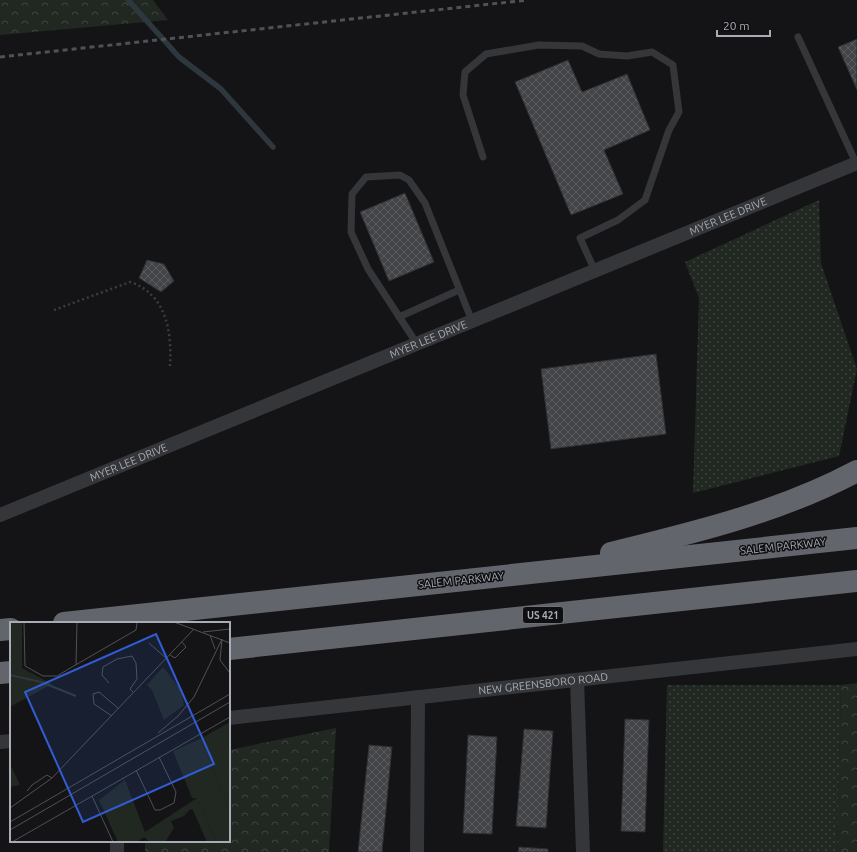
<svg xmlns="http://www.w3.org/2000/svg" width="857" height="852" viewBox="0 0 857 852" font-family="Ubuntu,sans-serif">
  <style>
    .grass { fill: url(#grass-dots) }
    .forest { fill: url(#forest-crowns) }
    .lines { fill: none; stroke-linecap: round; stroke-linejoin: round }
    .stream { stroke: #2e373d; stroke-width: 5.5 }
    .building { fill: url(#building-cross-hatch); stroke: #2e2e31 }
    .path { stroke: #3b3d41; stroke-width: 2.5; stroke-dasharray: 2 3; stroke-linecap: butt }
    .service { stroke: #35363a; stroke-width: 7 }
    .minor { stroke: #35363a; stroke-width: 14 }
    .motorway { stroke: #62656b; stroke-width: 22 }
    .rail { stroke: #4f5155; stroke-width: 3; stroke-dasharray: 5 4; stroke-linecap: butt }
    .labels { text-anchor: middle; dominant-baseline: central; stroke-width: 3; stroke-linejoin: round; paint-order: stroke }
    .shield { fill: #0f0f11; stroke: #797d84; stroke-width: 1 }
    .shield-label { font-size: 10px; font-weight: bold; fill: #a7acb5 }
    .street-label { font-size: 11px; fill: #a7acb5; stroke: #0f0f11 }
    .inset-river { fill: none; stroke: #2e373d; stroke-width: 2 }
    .inset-road { fill: none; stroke: #4f5156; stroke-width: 1 }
    .view { fill: #325cd3; fill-opacity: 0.15; stroke: #325cd3; stroke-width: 2 }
    .inset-edge { fill: none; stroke: #a7acb5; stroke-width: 2 }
  </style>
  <defs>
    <pattern id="grass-dots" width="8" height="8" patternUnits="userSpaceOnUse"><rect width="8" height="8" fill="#212821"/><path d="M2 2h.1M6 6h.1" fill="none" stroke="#3e443f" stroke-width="1.8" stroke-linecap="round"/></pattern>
    <pattern id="forest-crowns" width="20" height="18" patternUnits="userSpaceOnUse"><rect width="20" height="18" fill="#212821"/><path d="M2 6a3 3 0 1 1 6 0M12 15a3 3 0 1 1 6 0" fill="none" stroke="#3e443f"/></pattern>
    <pattern id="building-cross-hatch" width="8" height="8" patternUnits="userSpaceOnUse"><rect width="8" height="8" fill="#434448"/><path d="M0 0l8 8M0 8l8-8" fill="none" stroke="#5b5c60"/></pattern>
  </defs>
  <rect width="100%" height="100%" fill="#141416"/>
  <!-- grass -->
  <g class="grass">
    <polygon points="819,200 821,263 857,369 839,456 693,493 699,298 685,262"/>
    <polygon points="667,685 841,685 837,852 663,852"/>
  </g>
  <!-- forest -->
  <g class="forest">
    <polygon points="0,0 153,0 168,20 0,35"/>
    <polygon points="857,683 857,852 837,852 841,685"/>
    <polygon points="336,728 329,852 145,852 145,841 229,841 229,750"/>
  </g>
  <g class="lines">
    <!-- stream -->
    <polyline class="stream" points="128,0 179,57 221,89 273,147"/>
  </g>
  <!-- building -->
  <g class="building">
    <polygon points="857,39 857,90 838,47"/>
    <polygon points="568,60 582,92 627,74 650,130 604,150 623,194 571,215 515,82"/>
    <polygon points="405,193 434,262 389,281 360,212"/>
    <polygon points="147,260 164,264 174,281 161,292 139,278"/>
    <polygon points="656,354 666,434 551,449 541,369"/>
    <polygon points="625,719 649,720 645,832 621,831"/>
    <polygon points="524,729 553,731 546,828 516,826"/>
    <polygon points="468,735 497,737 492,834 463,833"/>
    <polygon points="369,745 392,747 382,852 358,852"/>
    <polygon points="519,847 548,849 548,852 518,852"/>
  </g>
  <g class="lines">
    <!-- path -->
    <path class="path" d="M54 310 130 282C167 294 172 333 170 366"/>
    <!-- service -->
    <g class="service">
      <polyline points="798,37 856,163"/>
      <polyline points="483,157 463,95 465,72 486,54 539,45 582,46 599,54 627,56 652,52 673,65 679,112 669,130 645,200 618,220 580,238 595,271"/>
      <polyline points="399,317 459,290"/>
      <polyline points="417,344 368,269 351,232 352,194 366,177 400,175 409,180 425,203 472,321"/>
    </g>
    <!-- minor -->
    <g class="minor">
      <path id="s1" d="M0 515 857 163"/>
      <polyline points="577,680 583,852"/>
      <path id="s2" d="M229 718 857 649"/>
      <polyline points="0,742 11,741"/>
      <polyline points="117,841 117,852"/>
      <polyline points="417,852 418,697"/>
    </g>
    <!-- motorway -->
    <g class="motorway">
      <path d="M611 553C696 532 780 512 857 471"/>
      <polyline points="64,623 857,538"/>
      <polyline points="0,630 11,629"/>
      <polyline points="229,649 857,581"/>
      <polyline points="0,673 11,672"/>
    </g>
    <!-- rail -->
    <polyline class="rail" points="0,57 528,0"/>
  </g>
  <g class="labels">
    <!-- shield labels -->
    <rect class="shield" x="523" y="607" width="40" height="16" rx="3"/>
    <g class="shield-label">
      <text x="543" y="615">US 421</text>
    </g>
    <!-- street labels -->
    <g class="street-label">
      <text stroke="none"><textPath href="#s1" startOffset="787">MYER LEE DRIVE</textPath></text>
      <text stroke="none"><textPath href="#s1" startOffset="463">MYER LEE DRIVE</textPath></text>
      <text stroke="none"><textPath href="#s1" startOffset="139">MYER LEE DRIVE</textPath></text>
      <text transform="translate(783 546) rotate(-6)">SALEM PARKWAY</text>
      <text transform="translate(461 580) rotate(-6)">SALEM PARKWAY</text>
      <text stroke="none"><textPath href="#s2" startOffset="316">NEW GREENSBORO ROAD</textPath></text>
    </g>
  </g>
  <!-- overview -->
  <g transform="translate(10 622)">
    <rect width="220" height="220" fill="#141416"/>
    <path d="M153 45 171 68 174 83 154 98 142 68 137 63ZM190 117 220 188V220H206L187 176H182L163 129Z" fill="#212821"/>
    <path d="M0 0H12V46L42 62 0 85ZM220 100V188L190 117ZM0 142 10 163 0 165ZM115 158 135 210 187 176 206 220H197L183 188 180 187 174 194 161 199 164 206 155 220H140L134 215 127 220H108L89 178Z" fill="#212821"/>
    <path class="inset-river" d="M0 53 31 60 66 74"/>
    <path class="inset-road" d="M14 0 15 44 33 54H47L62 45 126 8 127 0M164 0 220 21M193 10 220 7M200 13 205 27M212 17 210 38 220 51M139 21 157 37M160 33 165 36 176 25 172 20M66 43 67 0M99 61 92 53 93 45 107 37 122 34 126 41 127 57 120 67 124 71M102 94 84 82 83 72 89 70 109 87M148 111 168 94 184 75 212 17M126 148 145 188H150L164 181 166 170 149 135M17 169 22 163 37 153 42 156M82 174 103 220M0 186 42 156 184 7M0 200 220 72M0 208 220 80M2 220 220 95"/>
    <path class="view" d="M146 12 204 142 73 200 15 70Z"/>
    <rect width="220" height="220" class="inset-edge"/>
  </g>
  <!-- scale -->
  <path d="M717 30v6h53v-6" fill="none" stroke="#a7acb5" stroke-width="2"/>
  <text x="723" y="30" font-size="12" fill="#a7acb5" stroke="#0f0f11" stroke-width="3" paint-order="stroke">20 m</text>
</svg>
